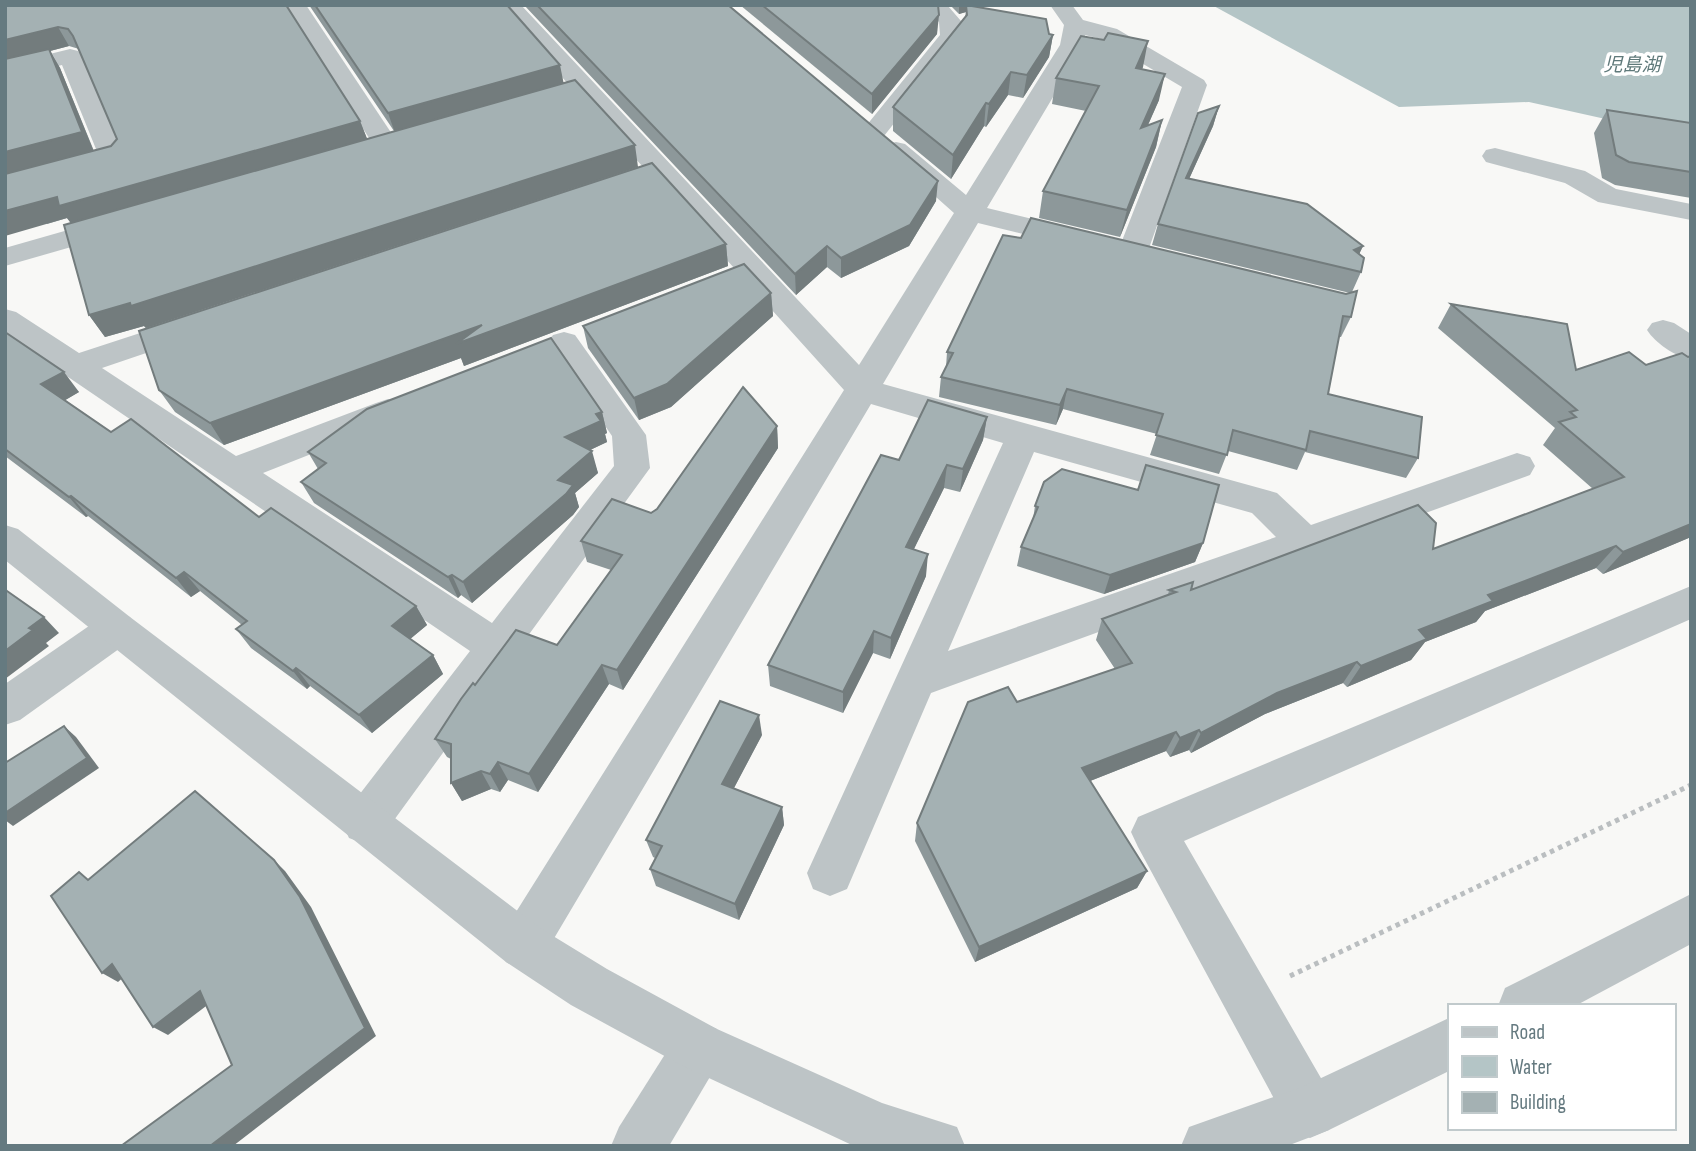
<svg xmlns="http://www.w3.org/2000/svg" width="1696" height="1151" viewBox="0 0 1696 1151" font-family="'Sofia Sans Condensed','Noto Sans JP',sans-serif">
  <style>
    .water { fill: #b4c5c6 }
    .lines { fill: none; stroke-linecap: round; stroke-linejoin: round }
    .path { stroke: #babec0; stroke-width: 5; stroke-dasharray: 4.5 4.5; stroke-linecap: butt }
    .minor { fill: #bdc4c6; fill-rule: evenodd }
    .tertiary { fill: #bdc4c6; fill-rule: evenodd }
    .wall { fill: #8d989a; fill-rule: evenodd }
    .shaded-wall { fill: #737c7d }
    .building { fill: #a4b1b3; stroke: #737c7d; stroke-width: 2 }
    .labels { text-anchor: middle; dominant-baseline: central; stroke-width: 7; stroke-linejoin: round; paint-order: stroke }
    .far-water-label { font-size: 19px; font-style: italic; fill: #5f797a; stroke: #fff }
  </style>
  <rect width="100%" height="100%" fill="#f8f8f6"/>
  <!-- water -->
  <polygon class="water" points="1212,5 1691,5 1691,138 1529,102 1399,107"/>
  <g class="lines">
    <!-- path -->
    <polyline class="path" points="1290,976 1691,785"/>
    <!-- minor -->
    <g class="minor">
      <polygon points="284,5 306,5 400,146 396,152 387,154 378,152"/>
      <path d="M497 5H521L859 365 954 213 883 150 887 144 896 142 905 144 966 195 1060 45 1064 25 1050 5H1072L1083 20 1117 29 1204 80 1207 85 1148 251 1143 257 1133 260 1123 257 1118 251 1182 87 1101 39 1085 35 1084 45 987 208 1090 233 1094 239 1090 245 1080 248 978 223 883 384 1277 493 1311 525 1517 453 1530 457 1535 466 1530 475 931 693 847 889 830 896 813 889 807 873 1003 443 871 404 540 962 523 970 506 962 498 945 506 928 844 390ZM1034 452 1252 513 1276 537 948 651Z"/>
      <polygon points="920,5 948,6 961,21 963,36 884,136 875,139 866,136 862,131 866,126 940,35 939,22"/>
      <polygon points="70,49 78,51 82,56 126,158 122,164 5,196 5,179 98,154 62,65 5,79 5,65"/>
      <polygon points="1495,148 1585,171 1616,189 1691,204 1691,220 1598,202 1565,183 1486,162 1482,156 1486,150"/>
      <polygon points="117,216 127,219 131,225 127,231 5,266 5,248"/>
      <polygon points="5,309 16,312 79,353 183,319 194,316 205,319 210,326 205,333 102,368 236,456 376,403 388,399 400,403 405,411 400,419 263,473 492,623 614,466 612,436 548,342 553,335 564,332 575,335 646,435 650,468 381,838 365,844 349,838 342,823 349,808 470,651 5,334"/>
      <path d="M1663 320 1674 323 1691 334V360C1675 356 1656 344 1647 330L1652 323Z"/>
      <polygon points="1691,586 1691,619 1184,841 1329,1092 1337,1111 1329,1130 1310,1138 1291,1130 1138,847 1131,832 1138,817"/>
      <polygon points="116,613 130,617 136,629 130,641 20,720 5,725 5,684 102,617"/>
      <polygon points="699,1021 717,1029 725,1047 717,1065 669,1146 611,1146 619,1127 681,1029"/>
    </g>
    <!-- tertiary -->
    <g class="tertiary">
      <polygon points="5,525 18,529 130,617 540,928 607,969 717,1029 882,1103 957,1127 965,1146 854,1146 681,1065 571,1005 506,962 5,560"/>
      <polygon points="1691,894 1691,944 1575,1006 1498,1006 1505,988"/>
      <polygon points="1449,1018 1449,1071 1329,1130 1287,1146 1181,1146 1189,1127 1302,1087"/>
    </g>
  </g>
  <!-- wall -->
  <g class="wall">
    <path d="M5 5 360 121 367 139 394 131 309 5H507L564 83 638 167 146 328 144 326 105 337 89 315 71 223 67 218 47 224ZM69 46 79 49 117 139 111 146 94 151 60 68 50 51Z"/>
    <polygon points="524,5 728,5 936,201 909,246 841,278 827,267 796,295"/>
    <polygon points="740,5 938,5 937,34 872,114"/>
    <polygon points="950,5 988,5 980,8 1053,35 1049,57 1023,98 1008,95 986,127 984,126 951,179 893,131 893,107 965,17 966,12 959,14"/>
    <polygon points="1143,67 1142,69 1159,100 1148,125 1162,120 1156,147 1120,237 1039,218 1043,191 1086,111 1052,104 1056,78"/>
    <polygon points="1219,106 1213,126 1189,179 1363,246 1359,254 1361,272 1352,292 1351,317 1341,337 1339,337 1328,394 1418,458 1406,478 1305,452 1297,470 1228,451 1219,474 1150,455 1157,434 1063,409 1056,425 939,397 941,377 946,367 947,352 1021,238 1346,294 1350,293 1152,245 1158,224"/>
    <polygon points="1607,110 1691,123 1691,198 1615,185 1602,178 1594,133"/>
    <polygon points="726,244 728,266 464,366 461,358 224,445 175,412 159,390"/>
    <polygon points="771,293 773,316 671,407 639,420 588,348 583,326"/>
    <polygon points="1451,304 1576,370 1691,537 1603,574 1596,568 1485,611 1476,622 1425,642 1411,660 1347,687 1343,683 1265,714 1191,753 1189,750 1170,757 1166,751 1090,781 1147,871 1137,888 975,962 915,841 917,823 1115,669 1096,640 1102,619 1168,595 1169,590 1191,590 1433,549 1593,489 1543,445 1555,428 1438,328"/>
    <polygon points="5,332 79,392 65,400 111,432 416,606 427,625 410,639 433,655 443,674 372,733 310,686 307,689 251,648 236,629 242,625 200,591 191,597 88,516 86,517 5,456"/>
    <polygon points="602,412 607,433 605,434 607,442 590,450 598,473 575,493 579,507 573,515 472,603 461,595 458,598 314,503 301,482 318,469 308,452"/>
    <polygon points="987,417 983,440 960,492 944,488 914,549 926,576 890,659 873,653 843,713 770,686 768,665 899,460"/>
    <polygon points="777,426 778,448 623,690 609,684 538,792 508,780 500,792 491,789 462,801 451,783 451,759 447,757 435,739 475,685 557,645 611,570 587,562 581,541 651,513"/>
    <polygon points="1035,506 1203,543 1195,562 1104,594 1017,566 1021,547 1033,519"/>
    <polygon points="762,735 734,788 782,807 784,825 739,920 656,886 650,869 655,858 653,857 646,840"/>
  </g>
  <!-- shaded-wall -->
  <g class="shaded-wall">
    <polygon points="959,5 988,5 967,12 966,5 966,12 959,14"/>
    <polygon points="939,15 937,34 872,114 872,94"/>
    <polygon points="58,27 69,46 50,51 60,68 94,152 5,176 5,40"/>
    <polygon points="1053,35 1049,57 1023,98 1027,75"/>
    <polygon points="1148,41 1143,67 1130,94 1136,68"/>
    <polygon points="560,65 564,85 395,133 388,113"/>
    <polygon points="1011,72 1008,95 986,127 989,104"/>
    <polygon points="1165,74 1159,100 1135,154 1141,128"/>
    <polygon points="986,103 984,126 951,179 953,155"/>
    <polygon points="1219,106 1213,126 1180,199 1186,178"/>
    <polygon points="1162,120 1156,147 1120,237 1127,210"/>
    <polygon points="360,121 368,141 73,226 67,218 5,236 5,211 33,203"/>
    <polygon points="635,145 638,167 146,328 144,326 105,337 89,315"/>
    <polygon points="938,181 936,201 909,246 841,278 841,258"/>
    <polygon points="726,244 728,266 464,366 461,358 224,445 210,423 482,325"/>
    <polygon points="827,246 827,267 796,295 795,274"/>
    <polygon points="1363,246 1353,267 1354,250"/>
    <polygon points="771,293 773,316 671,407 639,420 634,398"/>
    <polygon points="64,372 79,392 57,405 41,384"/>
    <polygon points="1067,389 1063,409 1056,425 1060,405"/>
    <polygon points="602,412 607,433 605,434 607,442 571,459 565,437 596,414"/>
    <polygon points="987,417 983,440 960,492 963,469"/>
    <polygon points="777,426 778,448 623,690 617,670"/>
    <polygon points="592,451 598,473 575,493 579,507 573,515 472,603 463,582 558,480"/>
    <polygon points="947,465 944,488 904,569 906,547"/>
    <polygon points="71,496 88,516 86,517 69,497"/>
    <polygon points="1691,524 1691,537 1603,574 1623,552"/>
    <polygon points="1203,543 1195,562 1104,594 1110,575"/>
    <polygon points="1616,546 1596,568 1485,611 1476,622 1425,642 1411,660 1347,687 1361,666 1419,630 1488,595"/>
    <polygon points="928,554 926,576 890,659 891,638"/>
    <polygon points="184,572 200,591 191,597 176,578"/>
    <polygon points="452,575 461,595 458,598 448,577"/>
    <polygon points="416,606 427,625 403,645 392,626"/>
    <polygon points="44,617 59,633 46,643 49,646 5,679 5,651 29,628"/>
    <polygon points="874,631 873,653 843,713 843,692"/>
    <polygon points="433,655 443,674 372,733 359,715"/>
    <polygon points="1357,662 1343,683 1265,714 1191,753 1201,733 1277,693"/>
    <polygon points="602,665 609,684 538,792 529,774"/>
    <polygon points="296,668 310,686 307,689 293,671"/>
    <polygon points="759,715 762,735 726,803 722,784"/>
    <polygon points="64,726 76,737 99,768 13,826 5,820 5,813"/>
    <polygon points="1199,730 1189,750 1170,757 1180,738"/>
    <polygon points="1176,732 1166,751 1075,787 1082,768"/>
    <polygon points="498,762 508,780 500,792 490,774"/>
    <polygon points="481,771 491,789 462,801 451,783"/>
    <polygon points="782,807 784,825 739,920 735,904"/>
    <polygon points="274,860 285,871 311,907 376,1036 233,1146 210,1146 365,1028"/>
    <polygon points="1147,871 1137,888 975,962 979,947"/>
    <polygon points="112,964 128,973 118,982 102,973"/>
    <polygon points="200,991 214,1000 168,1035 153,1027"/>
  </g>
  <!-- building -->
  <g class="building">
    <polygon points="5,5 286,5 360,121 59,206 57,197 5,211 5,174 111,146 117,139 73,36 68,29 58,27 5,40"/>
    <polygon points="315,5 507,5 560,65 388,113"/>
    <polygon points="537,5 728,5 938,181 910,225 841,258 827,246 795,274"/>
    <polygon points="762,5 938,5 939,15 872,94"/>
    <polygon points="966,5 1046,19 1049,34 1053,35 1027,75 1011,72 989,104 986,103 953,155 893,107 967,15"/>
    <polygon points="1108,33 1148,41 1136,68 1165,74 1141,128 1162,120 1127,210 1043,191 1099,86 1056,78 1081,36 1104,40"/>
    <polygon points="49,49 82,132 5,152 5,59"/>
    <polygon points="575,80 635,145 131,306 130,303 89,315 64,225"/>
    <polygon points="1219,106 1186,178 1307,204 1363,246 1354,250 1364,258 1361,272 1158,224 1198,113"/>
    <polygon points="1607,110 1691,123 1691,172 1629,162 1616,155"/>
    <polygon points="652,163 726,244 456,344 482,325 210,423 159,390 139,331"/>
    <polygon points="1031,218 1346,294 1357,291 1351,317 1343,316 1328,394 1422,417 1418,458 1310,431 1306,450 1233,430 1227,455 1156,435 1163,414 1067,389 1060,405 941,377 953,353 947,352 1003,235 1021,238"/>
    <polygon points="744,264 771,293 667,384 634,398 583,326"/>
    <polygon points="1451,304 1567,324 1576,370 1629,352 1646,365 1682,353 1688,357 1691,356 1691,524 1623,552 1616,546 1488,595 1493,601 1419,630 1427,639 1361,666 1357,662 1277,693 1201,733 1199,730 1180,738 1176,732 1082,768 1147,871 979,947 917,823 968,702 1008,687 1017,702 1132,663 1102,619 1176,592 1169,590 1193,582 1191,590 1418,505 1436,523 1433,549 1624,477 1559,422 1576,417 1570,412 1577,410"/>
    <polygon points="5,332 64,372 41,384 111,432 131,419 259,517 271,508 416,606 392,626 433,655 359,715 296,668 293,671 236,629 247,621 184,572 176,578 71,496 69,497 5,449"/>
    <polygon points="551,338 602,412 596,414 601,421 565,437 592,451 558,480 573,485 566,494 463,582 452,575 448,577 301,482 326,463 308,452 367,409"/>
    <polygon points="743,387 777,426 617,670 602,665 529,774 498,762 490,774 481,771 451,783 451,744 435,739 461,699 473,683 475,685 516,630 557,645 622,555 581,541 612,499 651,513 657,509"/>
    <polygon points="928,400 987,417 963,469 947,465 906,547 928,554 891,638 874,631 843,692 768,665 881,455 899,460"/>
    <polygon points="1146,465 1219,485 1203,543 1110,575 1021,547 1038,507 1035,506 1044,482 1062,469 1138,490"/>
    <polygon points="7,591 44,617 29,628 33,630 5,651 5,592"/>
    <polygon points="720,701 759,715 722,784 782,807 735,904 650,869 662,846 646,840"/>
    <polygon points="64,726 87,758 5,813 5,763"/>
    <polygon points="195,791 274,860 300,897 365,1028 210,1146 121,1146 232,1065 200,991 153,1027 112,964 102,973 51,896 79,872 88,880"/>
  </g>
  <g class="labels">
    <!-- far-water labels -->
    <g class="far-water-label">
      <text x="1632" y="65">児島湖</text>
    </g>
  </g>
  <!-- border -->
  <rect width="1696" height="1151" fill="none" stroke="#657a80" stroke-width="14"/>
  <!-- legend -->
  <rect x="1448" y="1004" width="228" height="126" fill="#ffffff" stroke="#c1cacc" stroke-width="2"/>
  <rect x="1462" y="1027" width="35" height="10" fill="#bdc4c6" stroke="#c1cacc" stroke-width="2"/>
  <text x="1510" y="1039" font-size="21" fill="#657a80">Road</text>
  <rect x="1462" y="1056" width="35" height="21" fill="#b4c5c6" stroke="#c1cacc" stroke-width="2"/>
  <text x="1510" y="1074" font-size="21" fill="#657a80">Water</text>
  <rect x="1462" y="1092" width="35" height="21" fill="#a4b1b3" stroke="#c1cacc" stroke-width="2"/>
  <text x="1510" y="1109" font-size="21" fill="#657a80">Building</text>
</svg>
